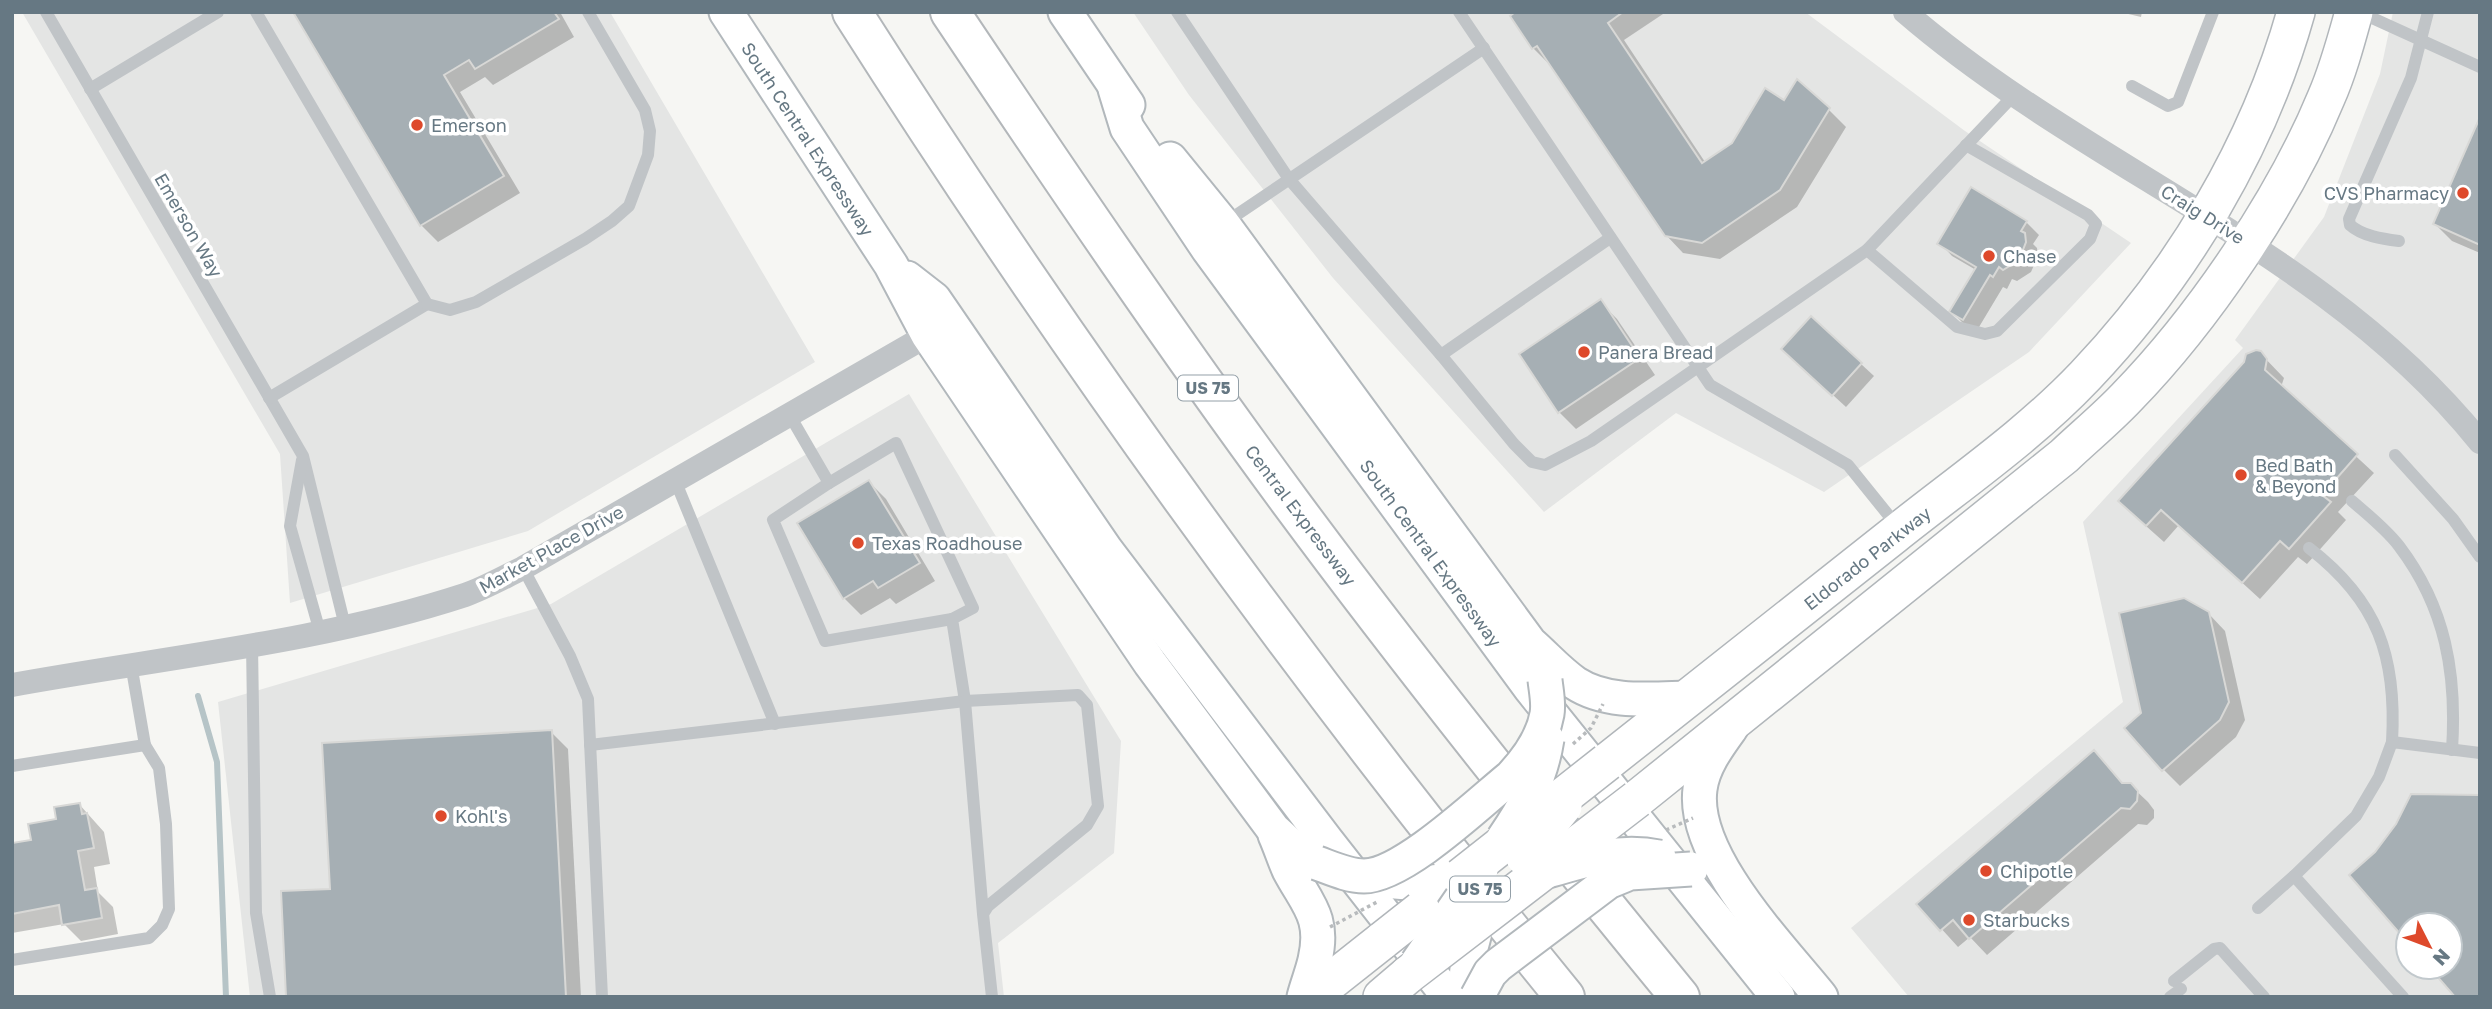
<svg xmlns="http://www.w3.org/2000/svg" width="2492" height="1009" viewBox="0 0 2492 1009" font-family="'Golos Text',sans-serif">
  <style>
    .built { fill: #e4e5e4; fill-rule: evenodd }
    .shadow { fill: #0003 }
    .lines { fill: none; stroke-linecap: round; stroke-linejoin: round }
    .stream { stroke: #b6c4c7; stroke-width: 6 }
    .building { fill: #a6afb4; stroke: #d8d8d6; stroke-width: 2 }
    .secondary-casing { stroke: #b2b8bc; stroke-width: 37 }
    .primary-casing { stroke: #b1b6ba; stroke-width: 40 }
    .motorway-casing { stroke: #b3b7ba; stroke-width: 42 }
    .service { stroke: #c0c4c7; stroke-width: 12 }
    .minor { stroke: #c0c4c7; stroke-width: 24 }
    .secondary { stroke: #fff; stroke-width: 33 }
    .primary { stroke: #fff; stroke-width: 37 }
    .motorway { stroke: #fff; stroke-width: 38 }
    .secondary-bridge-casing { stroke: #b2b8bc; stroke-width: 37; stroke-linecap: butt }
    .primary-bridge-casing { stroke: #b1b6ba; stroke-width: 40; stroke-linecap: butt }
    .path-bridge { stroke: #b8bbbd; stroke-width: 3.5; stroke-dasharray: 3.5 3.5; stroke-linecap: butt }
    .secondary-bridge { stroke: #fff; stroke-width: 33 }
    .primary-bridge { stroke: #fff; stroke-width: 37 }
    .poi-dot { fill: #de492b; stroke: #fff; stroke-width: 2.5 }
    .labels { text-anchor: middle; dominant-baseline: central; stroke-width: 7; stroke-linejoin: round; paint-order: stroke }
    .shield { fill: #fff; stroke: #94a0a8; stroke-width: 2 }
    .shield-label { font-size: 16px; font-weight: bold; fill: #667883 }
    .poi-label { font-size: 18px; fill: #667883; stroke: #fff; text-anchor: start }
    .street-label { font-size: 18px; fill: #667883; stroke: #fff }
  </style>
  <rect width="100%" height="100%" fill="#f6f6f3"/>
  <!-- built -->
  <g class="built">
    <polygon points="22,12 610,12 815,362 528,531 290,603 280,454"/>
    <polygon points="1133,12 1805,12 1965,131 2131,243 2029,352 1824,492 1676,413 1544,512 1333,278 1189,95"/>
    <path d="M2393 12H2480V997H1909L1851 928 2123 702 2083 522 2243 348 2235 340 2324 217 2380 74ZM2408 925H2450V967H2408Z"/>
    <polygon points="909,394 1121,741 1114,853 998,943 1004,997 250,997 218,702 551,604"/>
  </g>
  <!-- shadow -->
  <g class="shadow">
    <polygon points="295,12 560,12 574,37 493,85 485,77 460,92 520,193 438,242 421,225"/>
    <polygon points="1517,12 1666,12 1624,40 1705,162 1733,144 1785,102 1829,110 1846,127 1797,207 1720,259 1683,253 1666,235 1550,65 1533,48"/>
    <polygon points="2120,12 2142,12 2141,17"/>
    <polygon points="2480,121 2480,253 2452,241 2435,224"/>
    <polygon points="2026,222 2039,235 2033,244 2037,248 2038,256 2031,272 2017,281 2012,279 2007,289 2003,287 1976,332 1964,324 1951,311 1976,270 1952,256 1940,243"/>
    <polygon points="1600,302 1617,319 1655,375 1576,429 1559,412"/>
    <polygon points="2260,353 2284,378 2281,387 2374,473 2338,512 2346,520 2307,564 2298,557 2260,599 2179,525 2164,542 2137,518"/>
    <polygon points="1796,361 1861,364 1874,376 1846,407"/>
    <polygon points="869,482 886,499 935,581 896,604 890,598 861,615 844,598 799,524"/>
    <polygon points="2208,613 2225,631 2245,720 2236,737 2180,786 2163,769"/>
    <polygon points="551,732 568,749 581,997 288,997 332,890"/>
    <polygon points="2094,753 2124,785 2130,785 2148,802 2154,810 2154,818 2147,825 2138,824 1987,955 1970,937 1958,947 1919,904"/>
    <polygon points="79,804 104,832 110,864 94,867 98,892 113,907 118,934 81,941 64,924 12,933 12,845 33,841"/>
  </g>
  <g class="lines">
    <!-- stream -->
    <polyline class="stream" points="198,696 217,762 226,997"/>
  </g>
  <!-- building -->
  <g class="building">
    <polygon points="293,12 554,12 559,19 475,69 469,60 444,75 504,176 420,226"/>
    <polygon points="1515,12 1623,12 1608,23 1702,163 1732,143 1765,88 1784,100 1797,79 1830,108 1780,190 1702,243 1665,236 1537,46 1532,49 1510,16"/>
    <polygon points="2480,117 2480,245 2433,224"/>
    <polygon points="1971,187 2027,221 2021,231 2025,233 2026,242 2019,260 2003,270 1999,267 1993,277 1990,275 1963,320 1949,312 1976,267 1937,244"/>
    <polygon points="1601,299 1640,358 1558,413 1519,354"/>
    <polygon points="1811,316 1862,363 1832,396 1781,349"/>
    <polygon points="2256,350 2261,351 2267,359 2265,370 2358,454 2322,495 2331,502 2289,549 2280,541 2242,583 2161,510 2146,526 2118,501 2244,362 2246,354"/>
    <polygon points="869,480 920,563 878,588 873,581 843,599 797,523"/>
    <polygon points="2184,598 2209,612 2229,702 2220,720 2162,771 2124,728 2141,713 2119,613"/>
    <polygon points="552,730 566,997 286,997 281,891 330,889 322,743"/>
    <polygon points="2094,750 2122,783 2131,783 2138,791 2137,801 2130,809 2121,808 1969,939 1953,920 1940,931 1916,904"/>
    <polygon points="2411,794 2480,795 2480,997 2455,997 2429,967 2450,967 2450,925 2408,925 2408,943 2349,875 2375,852 2396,824"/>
    <polygon points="80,803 82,814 87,813 94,848 78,851 85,890 97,888 102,918 62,925 59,905 12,914 12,843 31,840 28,824 56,819 54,807"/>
  </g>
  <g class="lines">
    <!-- secondary casing -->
    <g class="secondary-casing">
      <g id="secondary">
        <polyline points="726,12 891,265 928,335 1150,663 1273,829 1299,853 1317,863"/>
        <polyline points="1065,12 1128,105"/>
        <polyline points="1115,89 1127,128 1208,249 1531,689 1778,997"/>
        <path d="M1170 159 1223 224 1530 643C1545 656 1559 672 1575 683 1607 704 1650 699 1687 698"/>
        <polyline points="907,278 934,299 1106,550 1326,840 1449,997"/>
        <path d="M1731 728C1718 746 1703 766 1700 789 1691 856 1781 947 1821 997"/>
        <path d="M1275 835C1280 846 1284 859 1289 870 1307 904 1325 917 1315 960 1312 973 1307 985 1304 997"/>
        <path d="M1364 876C1396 885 1429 885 1461 877"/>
        <polyline points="1464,997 1468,959 1478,921"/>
      </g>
    </g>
    <!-- primary casing -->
    <g class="primary-casing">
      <g id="primary">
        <path d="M1607 762C1703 686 1799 611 1894 535 1959 483 2028 436 2085 376 2182 274 2258 147 2296 12"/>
        <path d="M1637 799 2064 456C2084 437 2106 419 2126 398 2203 319 2284 200 2326 98 2338 71 2346 41 2354 12"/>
        <polyline points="1421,910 1461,877"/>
        <polyline points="1311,997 1383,940"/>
        <polyline points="1382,997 1409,974"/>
      </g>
    </g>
    <!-- motorway casing -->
    <g class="motorway-casing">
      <g id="motorway">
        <path d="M852 12C1070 355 1309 683 1565 997"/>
        <path d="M950 12C1061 178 1173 343 1291 503 1416 672 1547 835 1680 997"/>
      </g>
    </g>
    <!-- service -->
    <g class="service">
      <polyline points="46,12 303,456 345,626"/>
      <polyline points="256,12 427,304 269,398"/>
      <polyline points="1177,12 1289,179 1441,355 1514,444 1532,462 1545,465 1591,441 1867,250 2014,95"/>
      <polyline points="1459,12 1710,385 1848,465 1898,527"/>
      <polyline points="2359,12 2480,67"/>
      <polyline points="2132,86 2168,106 2178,102 2213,12"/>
      <polyline points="90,89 218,12"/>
      <polyline points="1223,224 1484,48"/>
      <path d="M2399 241C2383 239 2362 236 2350 225L2349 219 2411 78 2428 12"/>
      <polyline points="1867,250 1957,327 1985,334 1997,331 2090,239 2096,224 2088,215 1966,145"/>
      <polyline points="427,304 450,310 476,302 585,239 612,221 629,206 648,155 650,131 645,110 588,12"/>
      <polyline points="1441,355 1610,238"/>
      <polyline points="2395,455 2453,519 2480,557"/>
      <polyline points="302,460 290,526 320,632"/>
      <polyline points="675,480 775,724"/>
      <polyline points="829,483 773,520 825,641 952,619"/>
      <path d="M2352 501C2368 515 2386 529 2399 546 2446 608 2457 674 2452 750"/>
      <path d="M2309 548C2378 601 2397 657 2392 742"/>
      <polyline points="523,568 570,656 588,699 602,997"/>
      <polyline points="252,644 256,913 270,997"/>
      <polyline points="590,745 965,701 952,619 973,608 896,443 829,483 789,414"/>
      <polyline points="12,766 145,745 131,664"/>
      <polyline points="2258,908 2294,876"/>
      <polyline points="983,914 965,701 1078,695 1087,705 1098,806 1087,825 988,906 983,914 992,997"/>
      <polyline points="12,960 149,938 162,925 169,909 166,824 159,768 145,745"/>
      <polyline points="2174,981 2214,949 2220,948 2264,997"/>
      <polyline points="2170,997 2181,989"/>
      <polyline points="2403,997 2294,876 2356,816 2379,777 2392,742 2480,753"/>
    </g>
    <!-- minor -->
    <g class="minor">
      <path d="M1905 12C2088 170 2326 250 2480 442"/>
      <path d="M12 685C160 658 322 642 465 595 485 588 504 577 523 568L928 335"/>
    </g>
    <!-- secondary -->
    <use href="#secondary" class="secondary"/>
    <!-- primary -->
    <use href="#primary" class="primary"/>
    <!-- motorway -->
    <use href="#motorway" class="motorway"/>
    <!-- secondary-bridge casing -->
    <g class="secondary-bridge-casing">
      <g id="secondary-bridge">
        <path d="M1503 839C1525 807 1541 778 1547 739"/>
        <polyline points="1523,858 1565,807"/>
        <path d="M1317 863C1331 868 1348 876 1364 876 1403 876 1480 802 1511 777 1527 760 1543 737 1547 714 1549 703 1546 690 1545 680"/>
        <path d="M1548 871C1585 860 1620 849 1659 857"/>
        <polyline points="1417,963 1481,870"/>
        <polyline points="1477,997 1490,973 1498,965 1608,882 1630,873 1691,869"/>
      </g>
    </g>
    <!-- primary-bridge casing -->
    <g class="primary-bridge-casing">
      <g id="primary-bridge">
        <polyline points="1461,877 1607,762"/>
        <polyline points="1383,940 1421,910"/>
        <polyline points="1409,974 1637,799"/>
      </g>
    </g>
    <!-- path-bridge -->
    <g class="path-bridge">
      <polyline points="1573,744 1591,728 1603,704"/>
      <polyline points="1666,830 1693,818"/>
      <polyline points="1330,927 1377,902"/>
    </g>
    <!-- secondary-bridge -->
    <use href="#secondary-bridge" class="secondary-bridge"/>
    <!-- primary-bridge -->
    <use href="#primary-bridge" class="primary-bridge"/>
  </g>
  <!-- markers -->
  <g class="poi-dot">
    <circle cx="417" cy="125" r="7"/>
    <circle cx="2463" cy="193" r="7"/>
    <circle cx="1989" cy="256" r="7"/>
    <circle cx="1584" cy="352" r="7"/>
    <circle cx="2241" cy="475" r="7"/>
    <circle cx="858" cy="543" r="7"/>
    <circle cx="441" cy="816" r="7"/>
    <circle cx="1986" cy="871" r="7"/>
    <circle cx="1969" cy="920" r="7"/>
  </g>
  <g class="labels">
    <!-- shield labels -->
    <g class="shield">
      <rect x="1178" y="375.5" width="60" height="25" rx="5"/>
      <rect x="1450" y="876.5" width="60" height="25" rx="5"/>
    </g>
    <g class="shield-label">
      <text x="1208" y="388">US 75</text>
      <text x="1480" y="889">US 75</text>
    </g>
    <!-- poi labels -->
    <g class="poi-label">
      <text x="431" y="125">Emerson</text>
      <text x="2449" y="193" text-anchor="end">CVS Pharmacy</text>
      <text x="2003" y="256">Chase</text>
      <text x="1598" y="352">Panera Bread</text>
      <text x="2255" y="465">Bed Bath<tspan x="2255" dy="21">&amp; Beyond</tspan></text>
      <text x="872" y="543">Texas Roadhouse</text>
      <text x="455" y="816">Kohl's</text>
      <text x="2000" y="871">Chipotle</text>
      <text x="1983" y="920">Starbucks</text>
    </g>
    <!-- street labels -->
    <g class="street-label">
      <text transform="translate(808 139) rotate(57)">South Central Expressway</text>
      <text transform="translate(2203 214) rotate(32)">Craig Drive</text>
      <text transform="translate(189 225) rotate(60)">Emerson Way</text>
      <text transform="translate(1301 515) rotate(53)">Central Expressway</text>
      <text transform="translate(551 549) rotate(-29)">Market Place Drive</text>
      <text transform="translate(1431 553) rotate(54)">South Central Expressway</text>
      <text transform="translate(1867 558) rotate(-38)">Eldorado Parkway</text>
    </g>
  </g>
  <!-- border -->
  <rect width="2492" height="1009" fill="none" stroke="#667883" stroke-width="28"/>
  <!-- north arrow -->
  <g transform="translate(2429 946) rotate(132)"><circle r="33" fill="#ffffff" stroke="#c2c9cd" stroke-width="2"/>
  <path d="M0-5L12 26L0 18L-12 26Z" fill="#de492b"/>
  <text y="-10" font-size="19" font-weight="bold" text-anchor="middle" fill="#667883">N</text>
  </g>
</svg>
